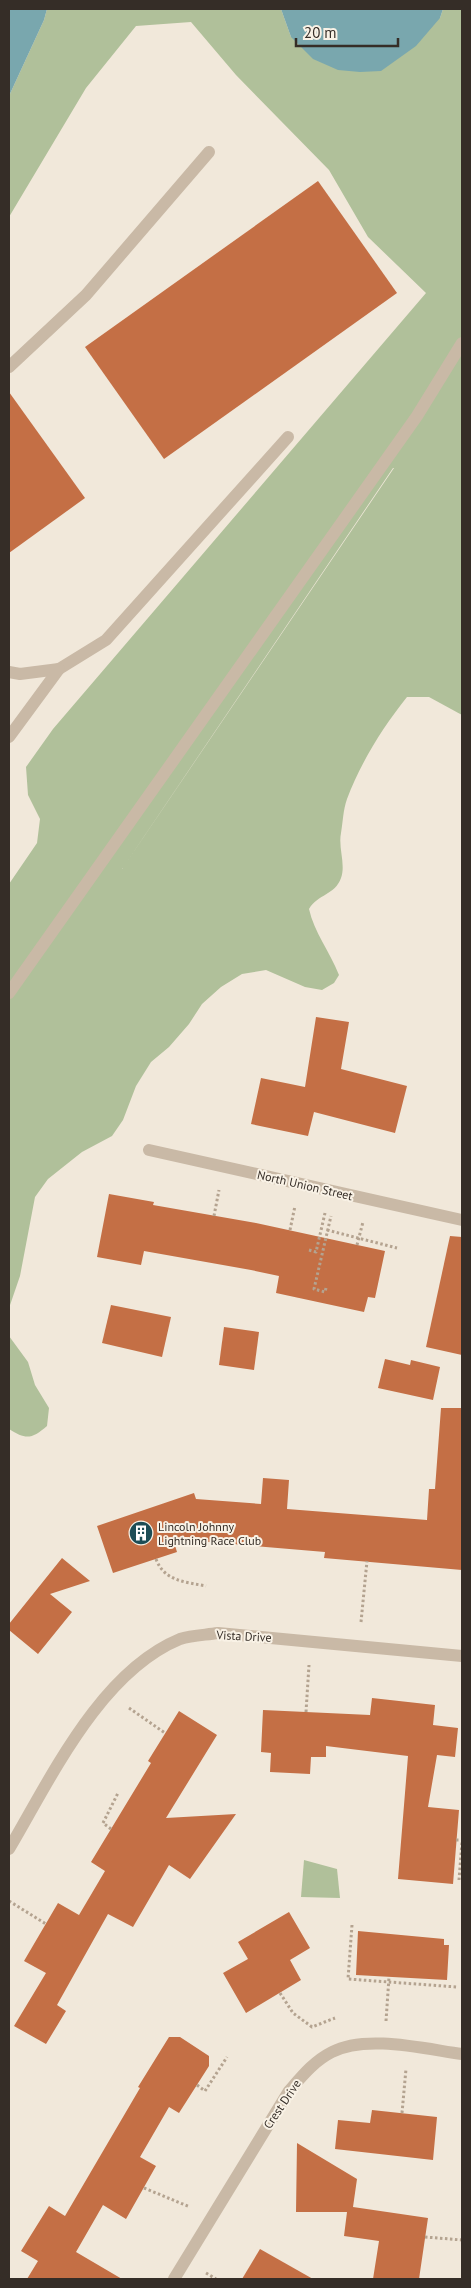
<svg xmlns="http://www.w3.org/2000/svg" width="471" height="2288" viewBox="0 0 471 2288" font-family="'PT Sans',sans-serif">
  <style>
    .green { fill: #b0c09a; fill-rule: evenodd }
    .water { fill: #79a7ae }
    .building { fill: #c46f45 }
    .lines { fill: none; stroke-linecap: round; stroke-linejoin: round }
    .path { stroke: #b4a390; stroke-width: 3; stroke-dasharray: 2.5 2.5; stroke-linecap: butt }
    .minor { stroke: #c9b9a6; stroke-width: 12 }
    .labels { text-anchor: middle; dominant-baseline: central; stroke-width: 4; stroke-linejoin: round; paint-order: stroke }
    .street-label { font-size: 12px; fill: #352d27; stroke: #f9f2e6 }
    .poi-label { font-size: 12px; fill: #352d27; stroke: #f9f2e6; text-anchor: start }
  </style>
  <rect width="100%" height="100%" fill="#f1e8da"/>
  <!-- green -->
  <g class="green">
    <path d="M47 9H281L291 37 440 18 443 9H462V715L429 697H407C383 727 361 762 347 799 343 810 343 822 341 833 338 848 346 864 341 878 335 895 318 894 309 909 314 932 330 952 339 975L334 983 322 990 305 987 266 970 242 974 221 987 202 1004 189 1024 169 1047 151 1062 136 1086 123 1120 112 1136 82 1152 48 1179 35 1197 20 1276 9 1308V884L37 843 40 819 28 795 26 767 53 729 426 293 368 237 329 170 236 75 191 22 136 26 86 88 9 217V96L44 20ZM394 468 122 869 393 468Z"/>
    <path d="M9 1336 28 1362 35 1385 49 1408 47 1426C32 1439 26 1440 9 1429Z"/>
    <polygon points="304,1860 337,1869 340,1898 301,1897"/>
  </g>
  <!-- water -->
  <g class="water">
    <polygon points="9,9 47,9 44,20 9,96"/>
    <polygon points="281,9 443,9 440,18 416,46 381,71 360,72 338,70 313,59 291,37"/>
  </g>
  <!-- building -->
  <g class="building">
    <polygon points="318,181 397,293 164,459 85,347"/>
    <polygon points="9,392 85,498 9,553"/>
    <polygon points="316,1017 349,1022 341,1069 407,1086 395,1133 314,1112 308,1136 251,1124 261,1078 305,1087"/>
    <polygon points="109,1194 154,1202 153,1205 256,1223 385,1251 375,1298 368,1297 364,1312 276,1293 279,1276 251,1270 144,1251 141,1265 97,1257"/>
    <polygon points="450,1236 462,1237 462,1355 426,1347"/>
    <polygon points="111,1305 171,1317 162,1357 102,1343"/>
    <polygon points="224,1327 259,1332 254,1370 219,1365"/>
    <polygon points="385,1359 410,1365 411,1360 440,1367 433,1400 378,1388"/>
    <polygon points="441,1408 462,1408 462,1570 324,1558 325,1552 173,1539 177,1552 113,1573 97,1526 194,1493 196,1499 261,1504 263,1478 289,1480 287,1509 427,1520 429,1489 435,1489"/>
    <polygon points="62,1558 90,1581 50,1594 72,1612 38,1654 9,1630 9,1624"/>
    <polygon points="372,1698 435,1705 433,1725 458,1728 455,1757 437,1755 428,1807 459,1810 453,1884 398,1879 408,1756 326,1746 326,1757 311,1757 310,1774 270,1772 271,1753 261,1752 263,1710 370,1715"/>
    <polygon points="179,1711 217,1735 166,1818 236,1814 190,1879 169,1865 133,1927 108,1914 57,2005 66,2011 46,2044 14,2026 46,1973 24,1961 58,1903 79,1915 105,1871 91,1862 151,1763 148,1761"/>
    <polygon points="289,1912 310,1948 290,1960 301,1980 246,2013 223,1973 248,1959 238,1942"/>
    <polygon points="358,1931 444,1939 444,1945 449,1945 447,1980 356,1975"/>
    <polygon points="169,2037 180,2037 209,2056 209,2066 179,2113 169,2107 140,2157 156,2166 126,2219 103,2205 76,2252 122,2279 27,2279 38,2261 21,2251 49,2206 65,2216 140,2088 138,2087"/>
    <polygon points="372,2110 437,2117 433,2160 335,2149 338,2120 370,2123"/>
    <polygon points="297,2143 357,2179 353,2207 428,2218 419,2279 373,2279 379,2241 344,2236 347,2212 296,2212"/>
    <polygon points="260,2249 313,2279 242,2279"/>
  </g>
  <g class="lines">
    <!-- path -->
    <g class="path">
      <polyline points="214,1216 219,1190"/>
      <polyline points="290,1230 295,1206"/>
      <polyline points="327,1230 397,1248"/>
      <polyline points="357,1245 363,1222"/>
      <polyline points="309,1250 316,1252 325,1213"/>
      <polyline points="326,1288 325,1292 314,1289 331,1216"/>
      <path d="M156 1559C164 1581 185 1582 206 1586"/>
      <polyline points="361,1622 367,1561"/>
      <polyline points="129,1708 165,1733"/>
      <polyline points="306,1712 309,1665"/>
      <polyline points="111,1829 103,1823 118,1793"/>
      <polyline points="456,1840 462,1840"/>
      <polyline points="459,1880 462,1842"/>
      <polyline points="9,1901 46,1924"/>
      <polyline points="352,1925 348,1979 457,1987"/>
      <polyline points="280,1993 293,2013 312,2027 335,2018"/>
      <polyline points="386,2021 389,1977"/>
      <polyline points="197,2085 205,2091 227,2057"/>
      <polyline points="402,2113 406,2069"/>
      <polyline points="144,2188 190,2207"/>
      <polyline points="425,2237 462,2240"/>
      <polyline points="206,2273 216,2279"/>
    </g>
    <!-- minor -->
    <g class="minor">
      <polyline points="9,367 86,295 209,152"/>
      <polyline points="9,672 20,674 59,669 106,640 288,437"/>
      <polyline points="9,737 59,669"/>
      <polyline points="9,993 417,416 462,343"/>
      <polyline points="149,1150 462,1220"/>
      <path d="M9 1849C51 1778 100 1672 180 1639 192 1635 206 1635 218 1633L462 1656"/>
      <path d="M174 2279 289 2091C302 2076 314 2061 332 2052 366 2034 425 2049 462 2054"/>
    </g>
  </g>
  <!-- icons -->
  <defs>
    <g id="building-disc" transform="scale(1.25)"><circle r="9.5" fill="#1d4d56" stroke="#f9f2e6"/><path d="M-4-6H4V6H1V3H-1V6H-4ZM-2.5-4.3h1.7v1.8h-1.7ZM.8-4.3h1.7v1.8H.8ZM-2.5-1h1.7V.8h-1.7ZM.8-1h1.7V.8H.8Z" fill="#fff"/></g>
  </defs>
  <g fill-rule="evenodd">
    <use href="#building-disc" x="141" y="1533"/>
  </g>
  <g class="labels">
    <!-- street labels -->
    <g class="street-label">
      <text transform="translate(305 1185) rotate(13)">North Union Street</text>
      <text transform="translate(244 1636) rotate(3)">Vista Drive</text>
      <text transform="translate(282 2104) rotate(-56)">Crest Drive</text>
    </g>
    <!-- poi labels -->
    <g class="poi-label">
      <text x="158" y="1526">Lincoln Johnny<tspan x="158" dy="14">Lightning Race Club</tspan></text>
    </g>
  </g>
  <!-- border -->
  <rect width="471" height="2288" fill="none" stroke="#352d27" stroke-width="20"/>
  <!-- scale -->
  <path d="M296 38v8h102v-8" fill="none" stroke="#352d27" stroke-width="2.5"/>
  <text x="304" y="38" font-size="15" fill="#352d27" stroke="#f9f2e6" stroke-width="4" paint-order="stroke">20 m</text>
</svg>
